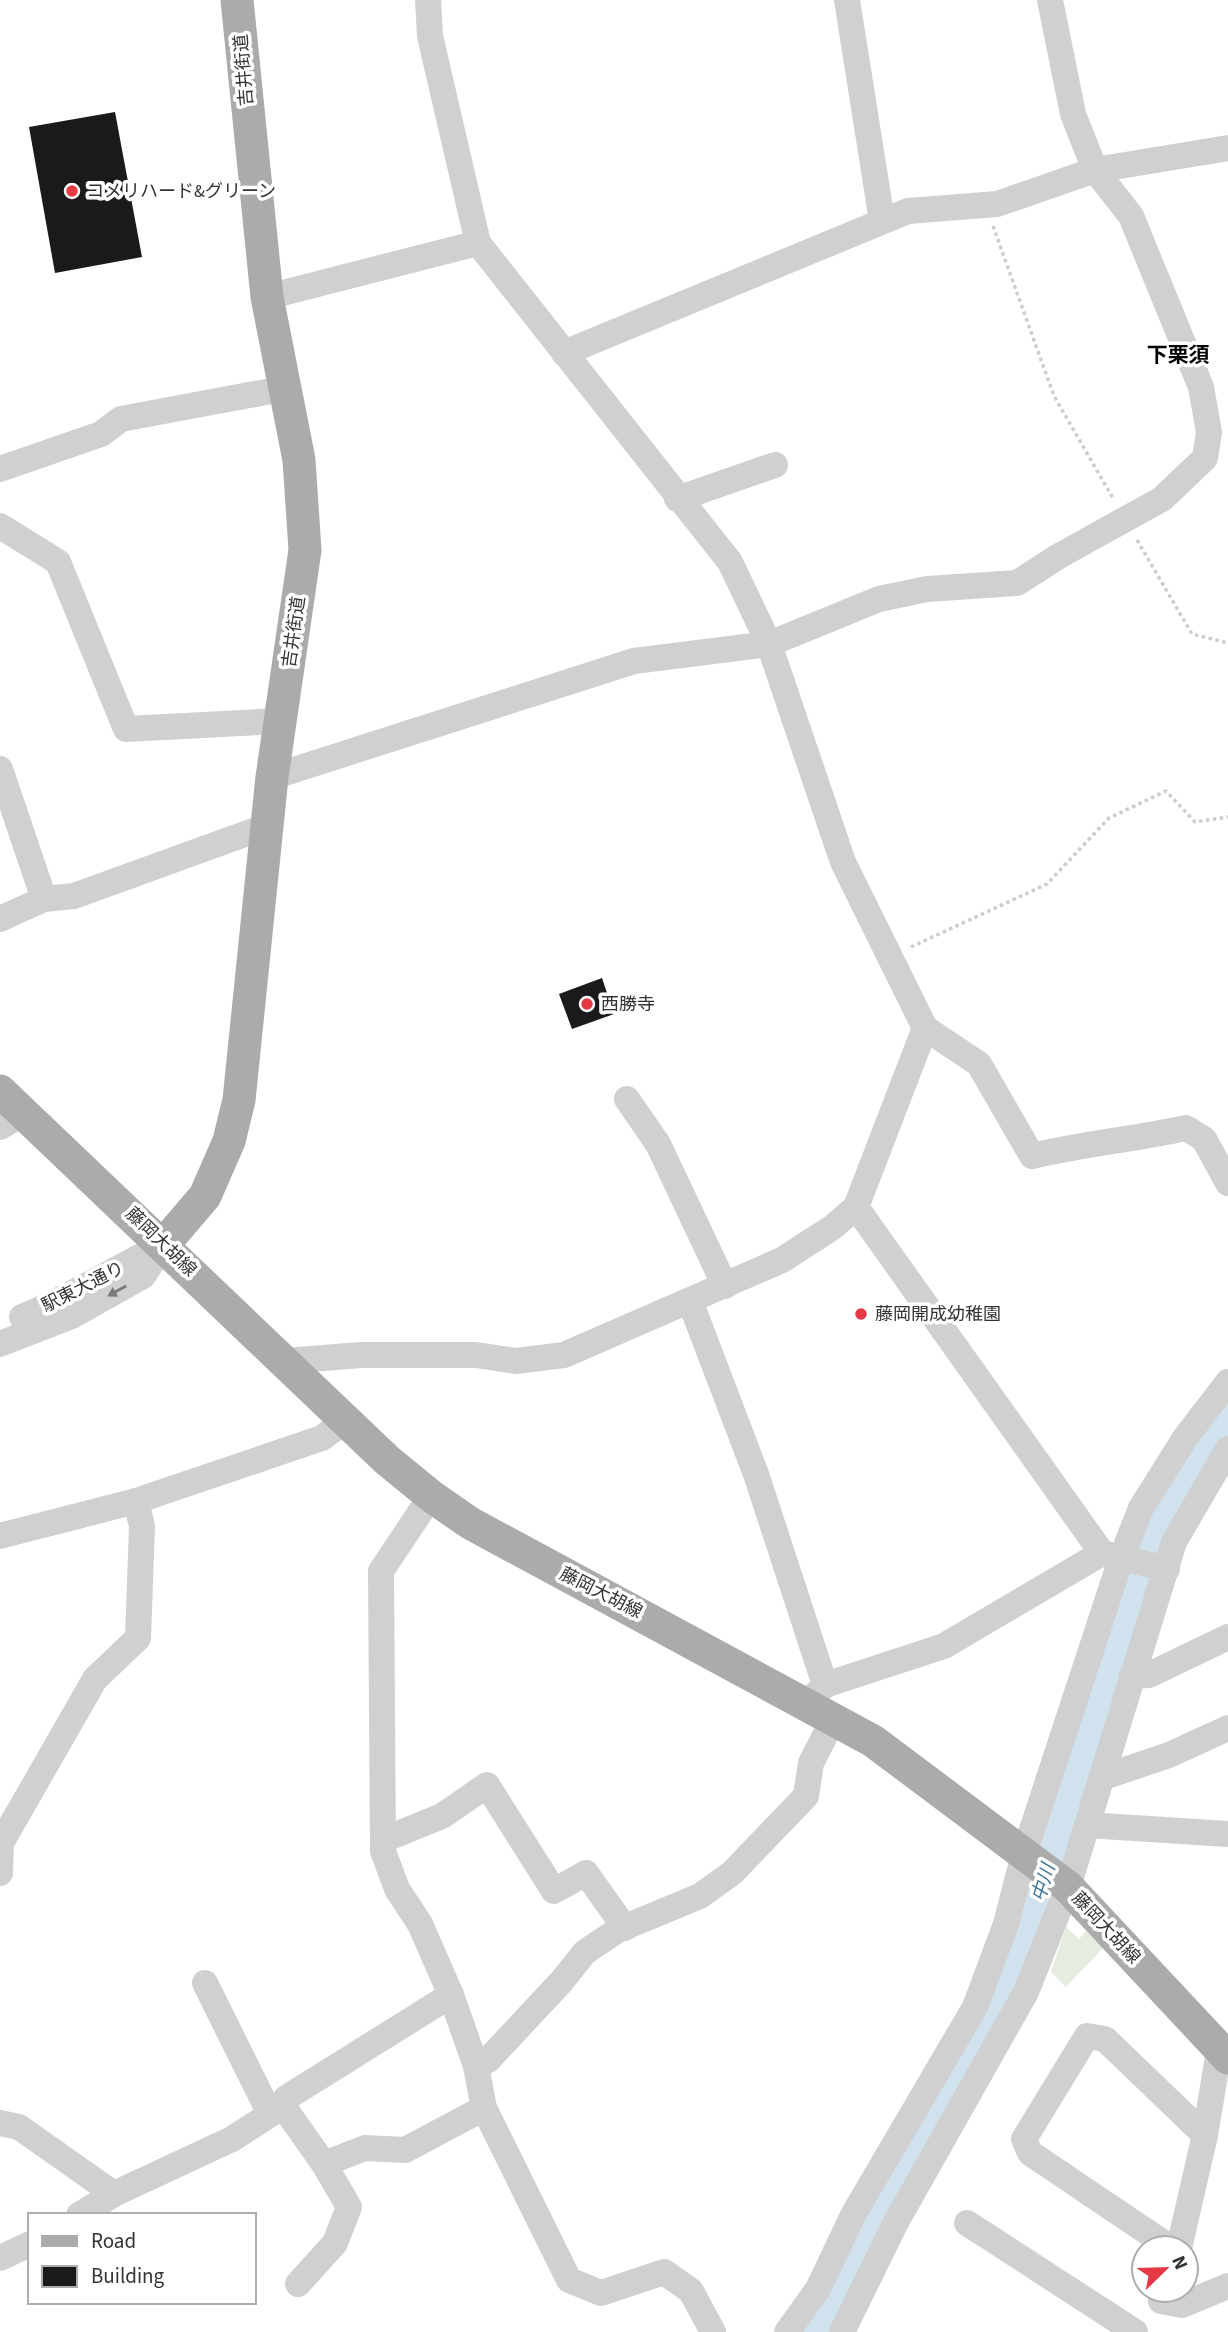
<svg xmlns="http://www.w3.org/2000/svg" width="1228" height="2332" viewBox="0 0 1228 2332" font-family="'Source Sans 3','Noto Sans JP',sans-serif">
  <style>
    .green { fill: #e6ecdf }
    .lines { fill: none; stroke-linecap: round; stroke-linejoin: round }
    .river { stroke: #cfe2ee; stroke-width: 38 }
    .building { fill: #1a1a1a }
    .path { stroke: #cdcdcd; stroke-width: 3.5; stroke-dasharray: 3.5 3.5; stroke-linecap: butt }
    .minor { stroke: #d0d0d0; stroke-width: 26 }
    .major { stroke: #ababab; stroke-width: 33 }
    .oneway { fill: #7a7a7a }
    .poi-dot { fill: #e63946; stroke: #fff; stroke-width: 2.5 }
    .labels { text-anchor: middle; dominant-baseline: central; stroke-width: 7; stroke-linejoin: round; paint-order: stroke }
    .street-label { font-size: 18px; fill: #333; stroke: #fff }
    .poi-label { font-size: 18px; fill: #333; stroke: #fff; text-anchor: start }
    .water-label { font-size: 19px; font-style: italic; fill: #3f7597; stroke: #fff }
    .quarter-label { font-size: 21px; font-weight: bold; fill: #000; stroke: #fff }
  </style>
  <rect width="100%" height="100%" fill="#fff"/>
  <!-- green -->
  <polygon class="green" points="1066,1927 1079,1939 1086,1931 1103,1948 1066,1987 1051,1972"/>
  <g class="lines">
    <!-- river -->
    <polyline class="river" points="815,2332 829,2314 888,2188 918,2152 958,2075 995,2015 1029,1934 1092,1721 1127,1612 1156,1538 1184,1477 1228,1413"/>
  </g>
  <!-- building -->
  <g class="building">
    <polygon points="115,112 142,257 55,273 29,127"/>
    <polygon points="602,978 614,1014 572,1029 559,994"/>
  </g>
  <g class="lines">
    <!-- path -->
    <g class="path">
      <polyline points="993,226 1054,396 1114,500"/>
      <polyline points="1137,540 1192,634 1228,643"/>
      <polyline points="911,947 1047,884 1109,818 1166,791 1195,822 1228,817"/>
    </g>
    <!-- minor -->
    <g class="minor">
      <polyline points="847,0 882,221"/>
      <polyline points="267,297 478,243"/>
      <polyline points="564,353 908,211 997,204 1095,170 1228,148"/>
      <polyline points="0,469 101,434 121,419 287,388"/>
      <polyline points="677,499 775,465"/>
      <polyline points="0,526 58,562 126,729 280,721"/>
      <polyline points="0,769 44,899"/>
      <polyline points="272,777 634,661 769,644 879,599 927,589 1017,583 1059,556 1162,499 1205,458 1209,432 1201,387 1131,216 1095,170 1073,114 1050,0"/>
      <polyline points="0,919 44,899 74,896 267,826"/>
      <path d="M925 1028 979 1064 1032 1156C1083 1144 1135 1139 1186 1128L1204 1139 1228 1183"/>
      <polyline points="627,1099 658,1144 725,1286"/>
      <polyline points="0,1127 26,1112"/>
      <polyline points="856,1207 1102,1553"/>
      <polyline points="690,1301 756,1474 825,1685"/>
      <polyline points="22,1317 50,1305 162,1245"/>
      <polyline points="0,1344 72,1316 143,1276 164,1244"/>
      <polyline points="285,1361 361,1355 476,1355 516,1361 564,1355 782,1260 833,1227 856,1207 925,1028 843,862 769,644 730,562 478,243 430,36 428,0"/>
      <polyline points="431,1496 381,1571 383,1851 397,1889 420,1924 451,1995 476,2066 484,2108 569,2280 601,2293 664,2272 691,2291 713,2332"/>
      <polyline points="0,1536 136,1501 322,1438 346,1420"/>
      <polyline points="1132,1676 1149,1675 1228,1637"/>
      <polyline points="813,1697 825,1685 944,1646 1102,1553 1167,1569"/>
      <polyline points="1101,1778 1169,1755 1228,1728"/>
      <polyline points="1087,1825 1228,1834"/>
      <polyline points="383,1840 442,1816 487,1785 554,1891 586,1873 625,1928"/>
      <polyline points="0,1873 1,1843 95,1679 138,1638 142,1526 136,1501"/>
      <polyline points="205,1983 270,2114"/>
      <polyline points="476,2066 488,2060 561,1982 585,1952 618,1930 700,1896 732,1873 806,1796 811,1763 834,1718"/>
      <polyline points="283,2106 324,2164 349,2207 335,2243 298,2284"/>
      <polyline points="0,2123 19,2127 114,2194"/>
      <polyline points="324,2164 365,2148 405,2150 484,2108"/>
      <polyline points="79,2215 114,2194 232,2139 283,2106 286,2098 451,1995"/>
      <polyline points="967,2223 1135,2332"/>
      <polyline points="1171,2248 1030,2153 1024,2139 1087,2036 1105,2039 1205,2135"/>
      <polyline points="1179,2248 1205,2135 1219,2051"/>
      <polyline points="0,2258 30,2244"/>
      <polyline points="1161,2301 1182,2305 1228,2286"/>
      <polyline points="787,2332 818,2289 853,2215 975,2007 1006,1924 1024,1854 1121,1559 1141,1508 1185,1438 1228,1382"/>
      <polyline points="842,2332 896,2222 1026,1992 1068,1887 1174,1542 1228,1449"/>
    </g>
    <!-- major -->
    <g class="major">
      <polyline points="0,1091 387,1460 431,1496 470,1523 873,1741 1068,1887 1228,2058"/>
      <polyline points="164,1244 205,1196 229,1141 239,1100 272,777 305,550 299,460 267,297 237,0"/>
    </g>
  </g>
  <!-- one-way arrows -->
  <defs><path id="oneway-solid" d="M-6-.8H1V-3.2L6.5 0L1 3.2V.8H-6Z" transform="scale(1.75)"/></defs>
  <use class="oneway" href="#oneway-solid" transform="translate(117 1291) rotate(151)"/>
  <!-- markers -->
  <g class="poi-dot">
    <circle cx="72" cy="191" r="7"/>
    <circle cx="587" cy="1004" r="7"/>
    <circle cx="861" cy="1314" r="7"/>
  </g>
  <g class="labels">
    <!-- street labels -->
    <g class="street-label">
      <text transform="translate(244 70) rotate(-95)">吉井街道</text>
      <text transform="translate(294 632) rotate(-82)">吉井街道</text>
      <text transform="translate(161 1242) rotate(44)">藤岡大胡線</text>
      <text transform="translate(83 1287) rotate(-27)">駅東大通り</text>
      <text transform="translate(601 1593) rotate(27)">藤岡大胡線</text>
      <text transform="translate(1106 1928) rotate(47)">藤岡大胡線</text>
    </g>
    <!-- poi labels -->
    <g class="poi-label">
      <text x="86" y="191">コメリハード&amp;グリーン</text>
      <text x="601" y="1004">西勝寺</text>
      <text x="875" y="1314">藤岡開成幼稚園</text>
    </g>
    <!-- water labels -->
    <g class="water-label">
      <text transform="translate(1044 1883) rotate(-73)">中川</text>
    </g>
    <!-- quarter labels -->
    <g class="quarter-label">
      <text x="1178" y="355">下栗須</text>
    </g>
  </g>
  <!-- legend -->
  <rect x="28" y="2213" width="228" height="91" fill="#ffffff" stroke="#adadad" stroke-width="2"/>
  <rect x="42" y="2236" width="35" height="10" fill="#ababab" stroke="#adadad" stroke-width="2"/>
  <text x="91" y="2248" font-size="21" fill="#333333">Road</text>
  <rect x="42" y="2266" width="35" height="21" fill="#1a1a1a" stroke="#adadad" stroke-width="2"/>
  <text x="91" y="2283" font-size="21" fill="#333333">Building</text>
  <!-- north arrow -->
  <g transform="translate(1165 2269) rotate(67)"><circle r="33" fill="#ffffff" stroke="#adadad" stroke-width="2"/>
  <path d="M0-5L12 26L0 18L-12 26Z" fill="#e63946"/>
  <text y="-10" font-size="19" font-weight="bold" text-anchor="middle" fill="#333333">N</text>
  </g>
</svg>
